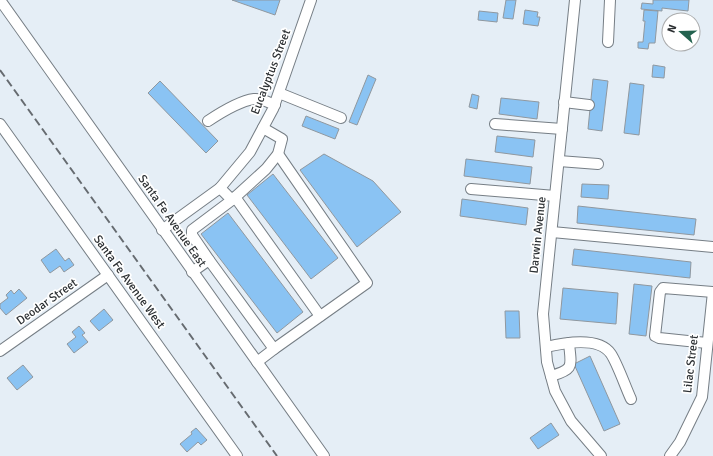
<svg xmlns="http://www.w3.org/2000/svg" width="713" height="456" viewBox="0 0 713 456" font-family="Signika,sans-serif">
  <style>
    .building { fill: #8ac3f3; stroke: #90989f }
    .lines { fill: none; stroke-linecap: round; stroke-linejoin: round }
    .minor-casing { stroke: #767e85; stroke-width: 12 }
    .minor { stroke: #fff; stroke-width: 10 }
    .rail { stroke: #666b70; stroke-width: 2; stroke-dasharray: 8 4; stroke-linecap: butt }
    .labels { text-anchor: middle; dominant-baseline: central; stroke-width: 3.5; stroke-linejoin: round; paint-order: stroke }
    .street-label { font-size: 12px; fill: #2c3033; stroke: #fff }
  </style>
  <rect width="100%" height="100%" fill="#e5eef6"/>
  <!-- building -->
  <g class="building">
    <polygon points="232,0 280,0 275,15"/>
    <polygon points="506,0 516,0 513,19 503,18"/>
    <polygon points="653,0 689,0 688,11 662,8 662,11 641,9 642,3 653,4"/>
    <polygon points="525,10 538,12 537,17 540,17 538,26 523,24"/>
    <polygon points="644,10 658,11 655,43 649,43 648,49 638,48 638,42 643,42 645,21 643,21"/>
    <polygon points="479,11 498,13 497,22 478,20"/>
    <polygon points="653,65 665,67 664,78 652,77"/>
    <polygon points="368,75 376,79 357,125 349,122"/>
    <polygon points="593,79 608,81 602,131 588,129"/>
    <polygon points="160,81 218,141 206,153 148,93"/>
    <polygon points="630,83 644,85 639,135 624,133"/>
    <polygon points="472,94 479,96 477,109 469,107"/>
    <polygon points="501,98 539,102 537,119 499,114"/>
    <polygon points="306,116 339,129 335,139 302,126"/>
    <polygon points="497,136 535,140 533,157 495,152"/>
    <polygon points="324,154 373,181 401,212 357,247 300,170"/>
    <polygon points="466,159 532,167 530,184 464,176"/>
    <polygon points="273,174 338,258 311,279 247,195"/>
    <polygon points="582,184 609,185 608,199 581,197"/>
    <polygon points="462,199 528,208 526,225 460,216"/>
    <polygon points="578,206 696,219 694,235 577,223"/>
    <polygon points="228,213 303,312 277,333 201,234"/>
    <polygon points="56,249 65,261 69,258 74,265 64,272 60,266 50,273 41,260"/>
    <polygon points="574,249 691,262 690,278 572,265"/>
    <polygon points="634,284 652,286 646,336 629,334"/>
    <polygon points="563,288 618,293 616,324 560,319"/>
    <polygon points="19,289 27,298 6,315 0,308 0,304 8,298 6,295 11,290 14,294"/>
    <polygon points="104,309 113,320 99,331 90,321"/>
    <polygon points="505,311 519,311 520,338 506,338"/>
    <polygon points="79,326 85,333 82,335 88,342 74,353 67,344 76,337 72,332"/>
    <polygon points="590,356 620,424 604,431 574,364"/>
    <polygon points="23,365 33,377 17,390 7,378"/>
    <polygon points="551,423 559,435 538,449 530,438"/>
    <polygon points="196,428 207,440 201,445 198,442 187,452 180,444 192,434 191,432"/>
  </g>
  <g class="lines">
    <!-- minor casing -->
    <g class="minor-casing">
      <g id="minor">
        <polyline points="0,0 324,456"/>
        <polyline points="575,0 543,314 547,362 555,391 571,421 601,456"/>
        <polyline points="608,42 610,0"/>
        <polyline points="279,93 341,118"/>
        <polyline points="564,102 589,105"/>
        <path d="M208 121C220 113 239 101 254 99 261 98 268 102 275 105"/>
        <polyline points="0,124 237,456"/>
        <polyline points="495,124 562,129"/>
        <polyline points="559,161 598,164"/>
        <polyline points="220,188 232,200 266,169 278,154 282,139 263,128"/>
        <polyline points="471,189 555,196"/>
        <polyline points="235,197 320,316"/>
        <polyline points="162,230 220,188 250,152 273,109 311,0"/>
        <polyline points="552,232 713,247"/>
        <polyline points="209,260 192,235 192,230 232,200"/>
        <polyline points="192,272 209,260 274,349 257,362"/>
        <polyline points="707,343 659,338 655,336 660,292 663,288 713,292"/>
        <path d="M546 347C563 343 599 336 611 354 618 365 625 386 631 399"/>
        <polyline points="274,349 367,283 278,154"/>
        <polyline points="0,351 108,275"/>
        <path d="M551 376C575 369 571 366 569 343"/>
        <polyline points="670,456 680,442 702,397 713,292"/>
      </g>
    </g>
    <!-- minor -->
    <use href="#minor" class="minor"/>
    <!-- rail -->
    <polyline class="rail" points="0,70 277,456"/>
  </g>
  <g class="labels">
    <!-- street labels -->
    <g class="street-label">
      <text transform="translate(271 72) rotate(-69)">Eucalyptus Street</text>
      <text transform="translate(172 221) rotate(55)">Santa Fe Avenue East</text>
      <text transform="translate(538 235) rotate(-84)">Darwin Avenue</text>
      <text transform="translate(129 282) rotate(54)">Santa Fe Avenue West</text>
      <text transform="translate(47 302) rotate(-35)">Deodar Street</text>
      <text transform="translate(691 364) rotate(-83)">Lilac Street</text>
    </g>
  </g>
  <!-- north arrow -->
  <g transform="translate(681 32) rotate(290)"><circle r="19" fill="#ffffff" stroke="#abacad"/>
  <path d="M0-3L7 15L0 10L-7 15Z" fill="#23624f"/>
  <text y="-6" font-size="11" font-weight="bold" text-anchor="middle" fill="#2c3033">N</text>
  </g>
</svg>
